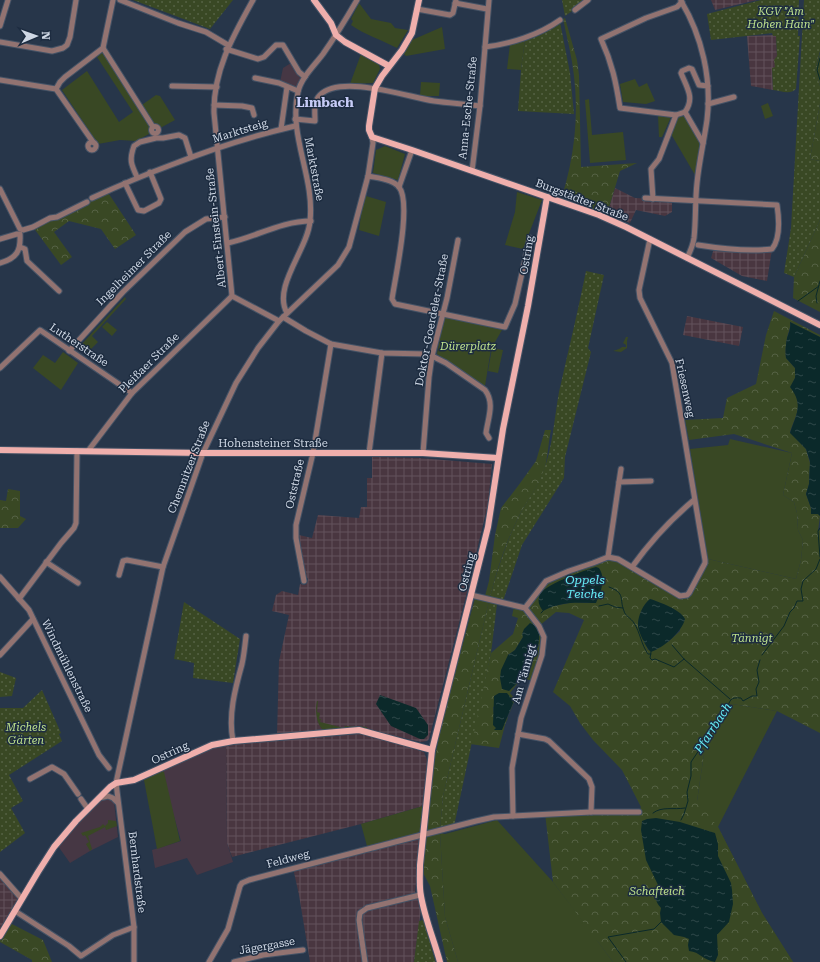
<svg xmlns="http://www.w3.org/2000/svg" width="820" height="962" viewBox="0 0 820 962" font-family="'Roboto Serif',serif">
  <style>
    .commercial { fill: #463744 }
    .industrial { fill: url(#industrial-grid) }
    .green { fill: #394824 }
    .forest { fill: url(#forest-crowns); fill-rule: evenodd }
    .garden { fill: url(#garden-dots) }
    .water { fill: url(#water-ripples) }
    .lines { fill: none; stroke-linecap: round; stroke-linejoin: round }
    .stream { stroke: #0b292a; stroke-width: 1 }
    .minor-casing { stroke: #455366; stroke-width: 7 }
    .major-casing { stroke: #455366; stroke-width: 8 }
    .minor { stroke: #927371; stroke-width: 5 }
    .major { stroke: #efafac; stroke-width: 6 }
    .labels { text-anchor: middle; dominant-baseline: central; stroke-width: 3; stroke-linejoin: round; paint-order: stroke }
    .park-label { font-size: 11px; font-style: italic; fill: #bee18b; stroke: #1d2c40 }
    .street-label { font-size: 11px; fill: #cfd8e5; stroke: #1d2c40 }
    .water-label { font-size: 12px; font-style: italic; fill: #65edf5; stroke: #1d2c40 }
    .quarter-label { font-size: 13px; font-weight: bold; fill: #c7ccf7; stroke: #1d2c40 }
  </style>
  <defs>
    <pattern id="industrial-grid" width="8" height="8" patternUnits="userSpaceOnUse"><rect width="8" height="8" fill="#493640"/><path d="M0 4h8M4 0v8" fill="none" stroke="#62525b"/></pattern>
    <pattern id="forest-crowns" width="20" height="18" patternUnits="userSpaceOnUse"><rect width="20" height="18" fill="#394824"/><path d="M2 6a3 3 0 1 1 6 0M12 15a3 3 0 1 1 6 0" fill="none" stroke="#556244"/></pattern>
    <pattern id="garden-dots" width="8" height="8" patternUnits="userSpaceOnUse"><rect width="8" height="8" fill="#394824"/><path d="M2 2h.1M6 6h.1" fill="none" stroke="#556244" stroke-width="1.8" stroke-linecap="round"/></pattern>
    <pattern id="water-ripples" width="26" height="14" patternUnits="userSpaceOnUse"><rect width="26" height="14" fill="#0b292a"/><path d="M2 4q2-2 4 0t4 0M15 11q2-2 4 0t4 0" fill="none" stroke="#2e4749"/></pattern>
  </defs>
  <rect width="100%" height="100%" fill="#27364a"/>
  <!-- commercial -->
  <g class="commercial">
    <polygon points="291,63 301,79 296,90 280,82 283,68"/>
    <polygon points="226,745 227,843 233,862 197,875 187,858 155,868 152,850 181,841 161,771 219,746"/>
    <polygon points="107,797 114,802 118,837 90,851 70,863 58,846 76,823 103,798"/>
  </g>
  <!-- industrial -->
  <g class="industrial">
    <polygon points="711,0 757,0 715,10"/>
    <polygon points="776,35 777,56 775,68 772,68 773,90 751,86 747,36"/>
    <polygon points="615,188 635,198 672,200 672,212 665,216 636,210 630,223 607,214"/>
    <polygon points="714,248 772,249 767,281 742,276 711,258"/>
    <polygon points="687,316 743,327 739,346 683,335"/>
    <polygon points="372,457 419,458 492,464 488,504 466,596 429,739 427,741 421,742 360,728 277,735 279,661 289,615 272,611 276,595 282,591 298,595 300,584 305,585 307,583 308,579 305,575 299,535 312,538 318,515 359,518 361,507 367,507 367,478 372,478"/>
    <polygon points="358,734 368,734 424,752 427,760 423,806 361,824 232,857 227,843 226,745"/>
    <polygon points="421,838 415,892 421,910 414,962 310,962 299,895 293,868"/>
    <polygon points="0,876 19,898 0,929"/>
  </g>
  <!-- green -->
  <g class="green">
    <path d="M359 3 371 19 391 23 395 28 408 30 397 48C382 40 365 35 351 25L353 21 351 19Z"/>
    <polygon points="442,27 445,49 406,56 404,54 412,40"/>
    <polygon points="525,39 521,70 507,69 510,44"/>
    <polygon points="103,52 139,107 156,95 160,96 175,120 136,141 120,140 98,144 62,90 87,71 119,122 133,112 97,57"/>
    <polygon points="361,54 379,64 380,69 373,83 350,84"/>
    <polygon points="635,79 639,87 647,83 655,101 646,104 623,102 620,84"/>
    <polygon points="421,82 440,83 439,96 420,96"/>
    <polygon points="589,99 592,135 623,132 626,160 590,163 585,100"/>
    <polygon points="768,103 773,116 765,119 761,106"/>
    <polygon points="658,115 671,117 662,137 659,137"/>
    <polygon points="681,116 686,117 700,142 695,175 671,134 677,118"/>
    <polygon points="385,146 405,154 398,180 373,173 376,150"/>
    <polygon points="517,192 542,200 523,249 505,245 515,212"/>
    <polygon points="366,196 386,202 379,236 359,230 362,208"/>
    <polygon points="125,297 126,299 92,336 98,342 88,352 81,345"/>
    <polygon points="444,317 502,330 491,349 485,386 437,354"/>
    <polygon points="107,322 117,330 112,336 102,327"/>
    <polygon points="626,337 628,337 627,341 627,348 621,352 613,351 619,349 622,347 626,347 626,345 623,343"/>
    <polygon points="492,348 503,350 498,373 488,371"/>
    <polygon points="63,352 78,363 61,390 33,368 43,355 55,363"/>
    <polygon points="730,439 792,453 783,495 794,502 797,513 798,530 803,540 801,560 796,579 708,559 690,449 728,445"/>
    <path d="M317 701H318L317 712 320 713 319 719H321L320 722 344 728 345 726C352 727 360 726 367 727V729L323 730C316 724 315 709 317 701Z"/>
    <polygon points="732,704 777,711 718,827 762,913 793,962 617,962 596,939 613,962 458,962 445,917 440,833 445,834 497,820 553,882 583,921 634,815 697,801 705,747 727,709"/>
    <polygon points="162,771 164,772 180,841 157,849 144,780"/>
    <polygon points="423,806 420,831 417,833 367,846 361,824"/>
    <polygon points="108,820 116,821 117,826 106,830 105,827 88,836 92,849 90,851 86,844 89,842 85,835 83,836 81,833 100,827 103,824 105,826 108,823"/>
  </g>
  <!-- forest -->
  <g class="forest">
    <path d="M565 18 577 60 579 75 581 167 637 163 620 171 607 214 562 197C574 157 579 118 574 76 572 57 567 38 563 19Z"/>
    <polygon points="820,53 820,86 815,70"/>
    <polygon points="820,104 820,161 810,159"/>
    <polygon points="107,191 136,235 115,249 101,229 69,221 54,232 72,257 61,265 33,227"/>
    <polygon points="820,220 820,312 793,298 794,277"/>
    <path d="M774 311 820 335V337L790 322C791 328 788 332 787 338 786 345 785 351 786 358L795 368V378L791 387C804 405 796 414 790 432L806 449 810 463 809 484 806 494 811 508V514H818L820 516 818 531 820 530V733L777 711 732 704 705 747 697 801 718 827 762 913 793 962H715L718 955 717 935 729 922 732 890 731 883 718 856V844L715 833 680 822 656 818 641 830 644 843 658 885 655 895 661 908 660 913 674 935 684 937 689 939 688 945 706 960 714 962H613L553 882 545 813 639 812 641 807 622 770 593 740 580 723 570 706 553 692 584 620 569 613 556 612 539 626 544 642 533 681 522 678 510 693 515 699 505 725 499 748 470 744 491 653 513 634 518 618 512 616 514 607 525 608 546 581 608 557 618 559 680 596 687 595 708 559 796 579 801 560 803 540 798 530 797 513 794 502 783 495 792 453 734 434 689 440 685 420 723 418 727 398 756 384 766 335ZM603 576 602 585 598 598 588 603 574 602 554 606ZM675 611 681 614 680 631 668 642 648 650 638 624 639 620ZM523 637 539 645 520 680 509 691 508 655 515 650ZM513 703 508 717 494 730 496 728 493 707Z"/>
    <path d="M545 430H551C548 443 548 460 543 473 537 488 527 501 519 516 506 542 497 569 490 597L485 596 489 581 495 535 501 508 518 486 536 461Z"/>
    <polygon points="8,489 20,491 20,516 26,519 18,528 0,528 0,500 6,501"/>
    <polygon points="475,598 489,601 443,796 440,829 427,831 433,767 442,723"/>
    <polygon points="440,833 445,917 458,962 447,962 430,886 421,869 426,836"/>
    <polygon points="8,922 43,940 52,962 32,962 32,960 0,942 0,936"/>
  </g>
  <!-- garden -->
  <g class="garden">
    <polygon points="133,0 233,0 210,29"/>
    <polygon points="562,0 588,0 565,16"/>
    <path d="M761 0H799L798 36H800L796 89C790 95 781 91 773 90L772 68 775 67 774 60 777 56 776 36H773L772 33 711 40 707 14Z"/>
    <polygon points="804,0 820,0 820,51 815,70 820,86 820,104 810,159 820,161 820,220 794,277 784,273 791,228"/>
    <polygon points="560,22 570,73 574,114 518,111 521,70 525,39 540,35"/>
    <path d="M586 271 604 275 588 348 591 352 565 457 564 478 522 545 503 601 490 597C497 570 506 543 518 518 526 502 537 488 543 472 553 447 554 419 559 392 568 352 578 311 586 271Z"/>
    <polygon points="489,601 497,604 491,653 454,826 440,829 443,796"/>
    <polygon points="184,602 240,639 233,683 193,678 194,663 174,659"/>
    <polygon points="0,672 16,678 12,696 0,697"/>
    <polygon points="42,690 61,733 59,734 62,741 9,775 23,801 11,808 25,833 0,852 0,708 23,708"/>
    <polygon points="424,920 435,961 436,962 414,962 419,921"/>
  </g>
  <!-- water -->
  <g class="water">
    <path d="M790 322 820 337V516L818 514H811V508L806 494 809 484 810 461 806 449 790 433C796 414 804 405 790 387L795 378V368L786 358C785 351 786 344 787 338 789 332 791 328 790 322Z"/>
    <path d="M596 567 599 568C606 578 601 593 596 603 574 603 563 601 543 611 539 606 537 600 540 594 548 583 583 571 596 567Z"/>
    <path d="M650 599C660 602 681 610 685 619 682 632 663 648 651 652 647 649 637 630 638 624 638 616 643 604 650 599Z"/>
    <path d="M530 623C552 631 529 669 520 680 517 684 512 687 509 691L502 689 500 678 501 670 508 655 515 650 523 637 522 634 524 629Z"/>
    <polygon points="499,693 507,693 511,698 513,703 502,730 494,730 496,728 493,725 494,696"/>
    <polygon points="380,695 416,708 428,725 428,735 424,739 420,739 391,726 376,704"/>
    <path d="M656 818 680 822 715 833 718 844V856L731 883 732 890 733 904 729 922 717 935 718 955 715 962C703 960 700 952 689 951L688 945 689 939 684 937 674 935 661 922 660 913 661 908C654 901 655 894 658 885L646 860 641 830 642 821 647 819Z"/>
  </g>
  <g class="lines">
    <!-- stream -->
    <g class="stream">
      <polyline points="820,58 817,70 820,80"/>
      <polyline points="798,301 819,286"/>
      <polyline points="817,303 816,296 820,281"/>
      <polyline points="820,528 818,531 820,557"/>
      <path d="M609 587C626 593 619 599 624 611 625 616 631 618 634 623 640 632 641 644 648 654H651"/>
      <polyline points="599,606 608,604 615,607 623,608"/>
      <polyline points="541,613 543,611"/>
      <polyline points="672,645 684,659 730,699"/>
      <polyline points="651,652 650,658 652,660 655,659 674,667 684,659"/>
      <polyline points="762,655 784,626 790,612 794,608 797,601 803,601 801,589 803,581 816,569 820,559"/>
      <path d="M653 813C662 806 673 810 685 808"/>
      <path d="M681 820 684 814 688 801 687 792 691 776V762L727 709C730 700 730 697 741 698L743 701 752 696H757L756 689 759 682 757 670 760 660"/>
      <polyline points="626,962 608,937 654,929 661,922"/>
    </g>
    <!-- minor casing -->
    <g class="minor-casing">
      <g id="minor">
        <polyline points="120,0 178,23 206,32 228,45"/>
        <path d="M253 0C233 36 213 71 214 113L232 296 279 321"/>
        <path d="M681 1C702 36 712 79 707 120 704 141 699 162 697 183 695 201 696 220 694 238 693 245 690 252 687 258"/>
        <path d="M682 2 677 7 646 18 601 39C612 63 616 82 620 108L676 115 685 112C695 98 687 88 681 73L682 71 689 68 692 69 699 85 708 86"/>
        <polyline points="455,3 487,9"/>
        <polyline points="417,9 450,15 453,13 456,0"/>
        <polyline points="575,10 588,0"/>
        <polyline points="0,26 8,0"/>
        <polyline points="0,42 52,51 63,48 67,45 70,37 76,0"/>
        <path d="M485 47C510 44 539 35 560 20"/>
        <polyline points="103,48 153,127"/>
        <polyline points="226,49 258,59 264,57 276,45 283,45 299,72 305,77"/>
        <polyline points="255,78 279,83 298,91"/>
        <polyline points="0,80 56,89 93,142"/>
        <polyline points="172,86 217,87"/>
        <polyline points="56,89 60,82 65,77 103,48 113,0"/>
        <polyline points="708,104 734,97"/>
        <polyline points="214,105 242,106 252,108 254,115"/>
        <polyline points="685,112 703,143"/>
        <path d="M295 119 315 121C315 112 313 102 320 95 341 74 408 97 434 101 449 103 465 104 480 106"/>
        <circle cx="155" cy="130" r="3.5"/>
        <polyline points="281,129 287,87"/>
        <circle cx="92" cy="146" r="4"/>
        <polyline points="472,171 480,106 489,0"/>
        <path d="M368 176C377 178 393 179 399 187 412 203 395 278 392 299L395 304 505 327 515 304 530 238"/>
        <path d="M137 177C131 164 129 160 134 146L140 142 156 138H163L179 135 185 138 191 157"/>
        <polyline points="125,183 138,210 144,211 159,203 161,199 150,172"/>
        <polyline points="399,187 412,150"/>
        <polyline points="0,189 20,229 23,230 33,227 50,218 57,217 87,202"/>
        <path d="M92 198C118 186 144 175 171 165 212 149 252 136 295 126"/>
        <path d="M645 198 777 205C779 218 781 238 772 249 748 252 723 249 698 245"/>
        <polyline points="653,199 651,169 659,159 676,115"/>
        <path d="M0 239 17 234H20C21 251 17 258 0 263"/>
        <path d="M228 243C256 237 281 221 311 221"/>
        <polyline points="20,247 25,249 27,261 59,291"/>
        <path d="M287 313C272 287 308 249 310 221 315 177 288 136 298 92 301 78 314 66 323 54 335 37 346 19 357 0"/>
        <path d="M283 317 306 331 331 344 382 353 426 354 432 356 446 363 485 390C495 403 488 418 486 433L489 438"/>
        <polyline points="69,351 123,292 185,232 206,219 225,217"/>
        <polyline points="0,368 40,330 132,393"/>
        <polyline points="88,451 132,393 232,296"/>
        <polyline points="369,453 382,353"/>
        <polyline points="423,453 429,377 432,356 447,298 458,240"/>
        <polyline points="619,482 621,469"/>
        <polyline points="608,557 619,482 651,481"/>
        <polyline points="46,562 78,583"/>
        <path d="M632 567C650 542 670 520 694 500"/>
        <polyline points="119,575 123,561 127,560 163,567"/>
        <polyline points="0,577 29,610 99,755 109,768"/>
        <polyline points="304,581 296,538 296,525 313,453 331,344"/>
        <polyline points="471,595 525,608 539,626 544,637 542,655 521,718 512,768 513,816 591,812 639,812"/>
        <polyline points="19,599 61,543 74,528 76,523 77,451"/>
        <polyline points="525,608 546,581 569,571 593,563 608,557 618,559 680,596 687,595 689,593 705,563 705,560 672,363 640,298 639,290 650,239"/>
        <polyline points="0,655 33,619"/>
        <polyline points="518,734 545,739 549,741 589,779 592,787 591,812"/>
        <path d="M233 741C228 715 235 689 242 664 244 655 245 645 246 636"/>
        <polyline points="30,779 52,767 64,774 78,794"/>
        <polyline points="99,798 108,796 113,798 118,803"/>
        <polyline points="81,799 88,809"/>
        <polyline points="0,874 22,899"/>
        <polyline points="15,911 69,946 81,956 113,935 134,927"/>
        <polyline points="134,962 134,927 116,783 163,567 203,453 236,383 258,348 279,321 338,265 349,247 368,176 373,143 372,137"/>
        <polyline points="209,962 228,929 240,886 242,883 249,880 476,821 494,817 513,816"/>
        <polyline points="234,962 263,955 303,950"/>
        <polyline points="365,962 359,920 360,913 367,908 420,895"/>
      </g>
    </g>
    <!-- major casing -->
    <g class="major-casing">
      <g id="major">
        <polyline points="314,0 331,23 336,35 345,42 389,66"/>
        <polyline points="419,0 412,33 402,50 382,76 375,88 369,126 369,130 372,137 412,150 599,215 626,227 820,325"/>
        <polyline points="0,450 203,453 423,453 498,458"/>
        <polyline points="0,936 38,872 54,847 76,821 110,787 116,783 134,780 212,745 233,741 359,730 432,750"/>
        <path d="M440 962C434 940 425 919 421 896 419 887 420 876 420 865L431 760 432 750 488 527 503 429 528 306 547 197"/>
      </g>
    </g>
    <!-- minor -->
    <use href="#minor" class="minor"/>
    <!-- major -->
    <use href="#major" class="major"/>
  </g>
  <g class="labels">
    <!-- park labels -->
    <g class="park-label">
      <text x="781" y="11">KGV "Am<tspan x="781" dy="13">Hohen Hain"</tspan></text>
      <text x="468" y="346">Dürerplatz</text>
      <text x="752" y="638">Tännigt</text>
      <text x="26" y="727">Michels<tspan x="26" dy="13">Gärten</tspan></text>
      <text x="657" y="891">Schafteich</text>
    </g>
    <!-- street labels -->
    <g class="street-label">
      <text transform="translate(468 108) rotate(-84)">Anna-Esche-Straße</text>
      <text transform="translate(240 131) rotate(-17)">Marktsteig</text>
      <text transform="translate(314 169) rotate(79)">Marktstraße</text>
      <text transform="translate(582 200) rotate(21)">Burgstädter Straße</text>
      <text transform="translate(216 228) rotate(-96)">Albert-Einstein-Straße</text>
      <text transform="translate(527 255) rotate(-81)">Ostring</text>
      <text transform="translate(134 268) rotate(-45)">Ingelheimer Straße</text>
      <text transform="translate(432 320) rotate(-79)">Doktor-Goerdeler-Straße</text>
      <text transform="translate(79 345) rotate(34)">Lutherstraße</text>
      <text transform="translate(149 363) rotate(-45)">Pleißaer Straße</text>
      <text transform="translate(685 388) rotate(78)">Friesenweg</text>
      <text x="273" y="443">Hohensteiner Straße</text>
      <text transform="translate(189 467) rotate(-69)">Chemnitzer Straße</text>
      <text transform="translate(295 484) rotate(-77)">Oststraße</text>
      <text transform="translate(467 572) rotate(-76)">Ostring</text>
      <text transform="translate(67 666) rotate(64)">Windmühlenstraße</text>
      <text transform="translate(524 674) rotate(-74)">Am Tännigt</text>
      <text transform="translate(170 753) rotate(-25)">Ostring</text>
      <text transform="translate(288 859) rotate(-15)">Feldweg</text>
      <text transform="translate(137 872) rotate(83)">Bernhardstraße</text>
      <text transform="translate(267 946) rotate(-10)">Jägergasse</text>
    </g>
    <!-- water labels -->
    <g class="water-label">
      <text x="585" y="580">Oppels<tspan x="585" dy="14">Teiche</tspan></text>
      <text transform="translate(713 728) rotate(-57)">Pfarrbach</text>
    </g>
    <!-- quarter labels -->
    <g class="quarter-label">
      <text x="325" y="102">Limbach</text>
    </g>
  </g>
  <!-- north arrow -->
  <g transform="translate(36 36) rotate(88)" stroke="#1d2c40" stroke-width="3" paint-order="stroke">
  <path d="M0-3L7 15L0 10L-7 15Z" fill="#cfd8e5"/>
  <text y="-6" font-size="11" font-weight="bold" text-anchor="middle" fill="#cfd8e5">N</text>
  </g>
</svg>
